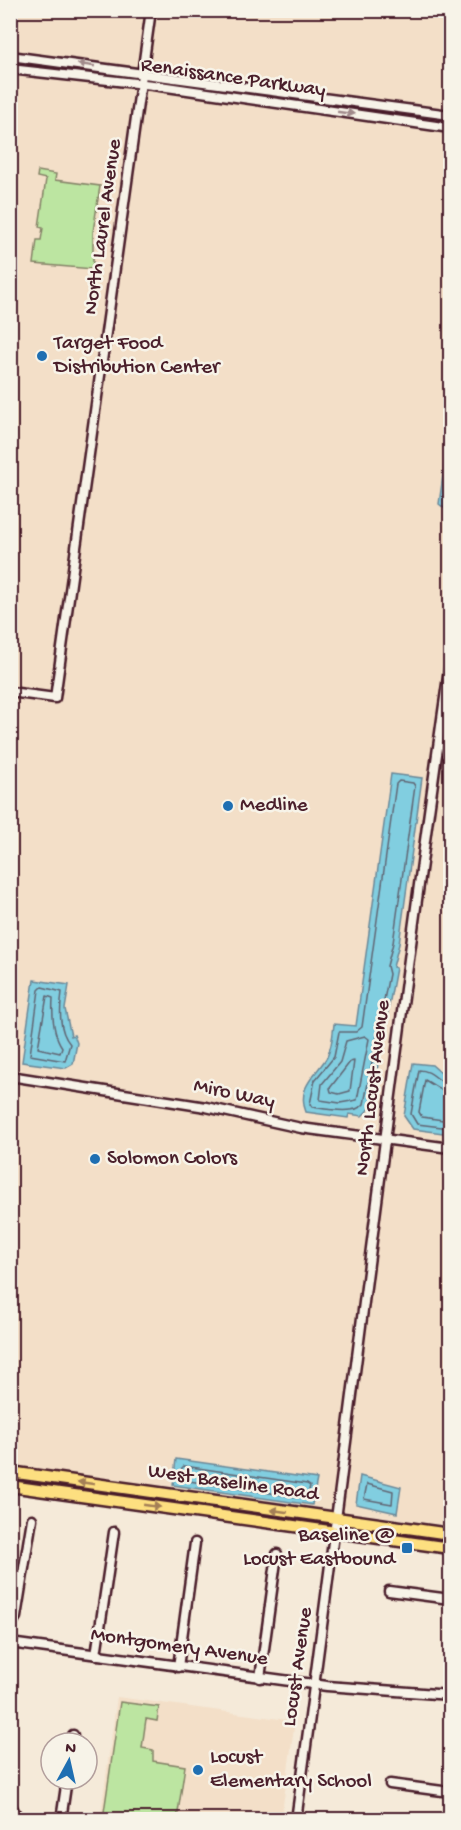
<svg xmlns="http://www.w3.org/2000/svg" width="461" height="1830" viewBox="0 0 461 1830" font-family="'Gochi Hand',sans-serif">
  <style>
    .built { fill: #f3dfc8 }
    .green { fill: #bce5a1; stroke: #838266; stroke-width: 1.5 }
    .water { fill: #81cee0; stroke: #6b8898; stroke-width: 1.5 }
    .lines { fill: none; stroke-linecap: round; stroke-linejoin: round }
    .shore { stroke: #606573; stroke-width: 1.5 }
    .minor-casing { stroke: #4a1f2b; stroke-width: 13 }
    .major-casing { stroke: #4a1f2b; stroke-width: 15 }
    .minor { stroke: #f7f3e8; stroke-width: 8 }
    .major { stroke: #fddf80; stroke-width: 10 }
    .oneway { fill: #a0898a }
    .oneway2 { fill: #a47f56 }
    .poi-dot { fill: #1f6fb2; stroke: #f7f3e8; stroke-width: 2 }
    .labels { text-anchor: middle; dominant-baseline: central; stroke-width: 5; stroke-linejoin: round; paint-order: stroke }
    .street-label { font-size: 21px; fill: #4a1f2b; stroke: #f7f3e8 }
    .poi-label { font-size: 21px; fill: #4a1f2b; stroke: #f7f3e8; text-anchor: start }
  </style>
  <rect width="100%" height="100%" fill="#f5ead9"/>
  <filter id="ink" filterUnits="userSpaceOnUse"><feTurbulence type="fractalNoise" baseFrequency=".0167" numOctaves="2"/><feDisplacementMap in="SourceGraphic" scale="12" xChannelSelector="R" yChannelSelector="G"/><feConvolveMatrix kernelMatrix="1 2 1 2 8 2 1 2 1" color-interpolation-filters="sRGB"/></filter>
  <g filter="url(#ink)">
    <!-- built -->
    <g class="built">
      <polygon points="11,11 450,11 450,1526 11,1466"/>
      <polygon points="117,1697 295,1721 281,1819 100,1820"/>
    </g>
    <!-- green -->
    <g class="green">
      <polygon points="38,171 56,174 55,180 100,186 93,232 93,269 34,264 37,240 41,240 43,228 39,227 46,179 37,177"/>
      <polygon points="120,1702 159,1707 157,1721 146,1719 142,1748 153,1750 153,1761 185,1766 177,1819 103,1819"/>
    </g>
    <!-- water -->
    <g class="water">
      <polygon points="450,426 450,511 449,512 439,504"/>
      <path d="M391 774 422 778 399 944 393 967 396 968 370 1108 362 1116 349 1114 348 1118 306 1112C296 1087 317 1074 327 1057 332 1047 333 1034 334 1024L356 1026Z"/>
      <polygon points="34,980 69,985 65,1009 71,1036 74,1035 77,1043 73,1064 66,1068 22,1062"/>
      <polygon points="413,1063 432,1065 450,1081 450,1134 413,1129 404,1116"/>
      <polygon points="176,1459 317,1479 312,1505 173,1485"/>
      <polygon points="360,1476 401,1487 397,1513 356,1504"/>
    </g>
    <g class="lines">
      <!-- shore -->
      <g class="shore">
        <path d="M399 781 413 783 415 786 393 943 387 966 389 974 364 1104C356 1115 326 1109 312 1107L310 1104 315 1080 334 1057 339 1032H356L362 1027 396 784Z"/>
        <path d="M42 987 62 992C60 1009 58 1030 70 1044L65 1061 30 1055 39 990Z"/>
        <path d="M47 996 53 998C52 1014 53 1034 62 1047L60 1053 38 1048Z"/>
        <polygon points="365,1036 369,1039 357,1100 340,1103 320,1100 322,1084 340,1062 346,1041"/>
        <polygon points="354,1061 350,1091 339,1094 331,1092 330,1088 350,1062"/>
        <path d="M450 1085C438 1083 433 1070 419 1070L411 1114 417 1124 450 1128"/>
        <polyline points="450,1092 443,1091 425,1080 419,1112 422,1117 450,1121"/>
        <polygon points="184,1466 307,1484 310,1486 308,1495 304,1498 182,1480 181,1469"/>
        <polygon points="367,1484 393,1491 392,1504 364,1499"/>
      </g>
      <!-- minor casing -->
      <g class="minor-casing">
        <g id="minor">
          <polyline points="10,56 450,115"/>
          <polyline points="10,69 153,85 450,128"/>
          <polyline points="10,692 55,698 151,10"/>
          <polyline points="10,1076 206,1107 301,1128 450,1148"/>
          <polyline points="389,1591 450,1599"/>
          <polyline points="10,1627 16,1617 32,1519"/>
          <polyline points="10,1643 327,1686 450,1695"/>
          <polyline points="96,1655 114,1532"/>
          <polyline points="178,1667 195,1543"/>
          <polyline points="260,1678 277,1554"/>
          <polyline points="72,1743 73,1735"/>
          <polyline points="390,1784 450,1792"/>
          <polyline points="10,1804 19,1820"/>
          <polyline points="61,1820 67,1779"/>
          <path d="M296 1820C349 1434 394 1048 450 663"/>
        </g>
      </g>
      <!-- major casing -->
      <g class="major-casing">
        <g id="major">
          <polyline points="10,1472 450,1534"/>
          <polyline points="10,1486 450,1548"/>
        </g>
      </g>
      <!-- minor -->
      <use href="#minor" class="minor"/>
      <!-- major -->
      <use href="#major" class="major"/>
    </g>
    <!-- one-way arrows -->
    <defs><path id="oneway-solid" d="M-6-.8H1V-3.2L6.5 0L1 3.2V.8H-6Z" transform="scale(1.5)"/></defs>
    <g class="oneway">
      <use href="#oneway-solid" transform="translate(86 65) rotate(-172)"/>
      <use href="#oneway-solid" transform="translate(346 113) rotate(8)"/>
    </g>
    <g class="oneway2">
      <use href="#oneway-solid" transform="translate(86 1483) rotate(-172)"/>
      <use href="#oneway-solid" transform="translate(152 1506) rotate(8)"/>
      <use href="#oneway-solid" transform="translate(279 1511) rotate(-172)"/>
    </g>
  </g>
  <!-- markers -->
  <g class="poi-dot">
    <circle cx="42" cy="356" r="6"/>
    <circle cx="228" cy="806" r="6"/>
    <circle cx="95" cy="1159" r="6"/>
    <rect x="401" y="1542" width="12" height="12" rx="3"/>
    <circle cx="198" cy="1770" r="6"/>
  </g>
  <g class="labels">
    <!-- street labels -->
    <g class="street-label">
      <text transform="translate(233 79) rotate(8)">Renaissance Parkway</text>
      <text transform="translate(104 227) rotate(-82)">North Laurel Avenue</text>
      <text transform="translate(374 1088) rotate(-83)">North Locust Avenue</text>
      <text transform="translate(234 1095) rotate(12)">Miro Way</text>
      <text transform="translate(233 1484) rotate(8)">West Baseline Road</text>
      <text transform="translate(179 1648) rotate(8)">Montgomery Avenue</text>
      <text transform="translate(299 1667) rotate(-82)">Locust Avenue</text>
    </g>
    <!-- poi labels -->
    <g class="poi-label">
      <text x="54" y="344">Target Food<tspan x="54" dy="24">Distribution Center</tspan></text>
      <text x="240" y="806">Medline</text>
      <text x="107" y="1159">Solomon Colors</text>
      <text x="395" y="1536" text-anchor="end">Baseline @<tspan x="395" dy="24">Locust Eastbound</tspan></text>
      <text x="210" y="1758">Locust<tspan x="210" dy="24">Elementary School</tspan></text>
    </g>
  </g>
  <!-- margin -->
  <rect width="461" height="1830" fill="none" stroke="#f7f3e8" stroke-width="36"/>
  <rect x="18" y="18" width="425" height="1794" fill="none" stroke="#4a1f2b" stroke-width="2" filter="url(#ink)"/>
  <!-- north arrow -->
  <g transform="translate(69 1761) rotate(8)"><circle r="28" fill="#f7f3e8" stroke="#b29e9c" stroke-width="1.5"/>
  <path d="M0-4.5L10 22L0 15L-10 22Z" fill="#1f6fb2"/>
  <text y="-9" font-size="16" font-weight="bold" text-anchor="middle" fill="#4a1f2b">N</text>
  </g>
</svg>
